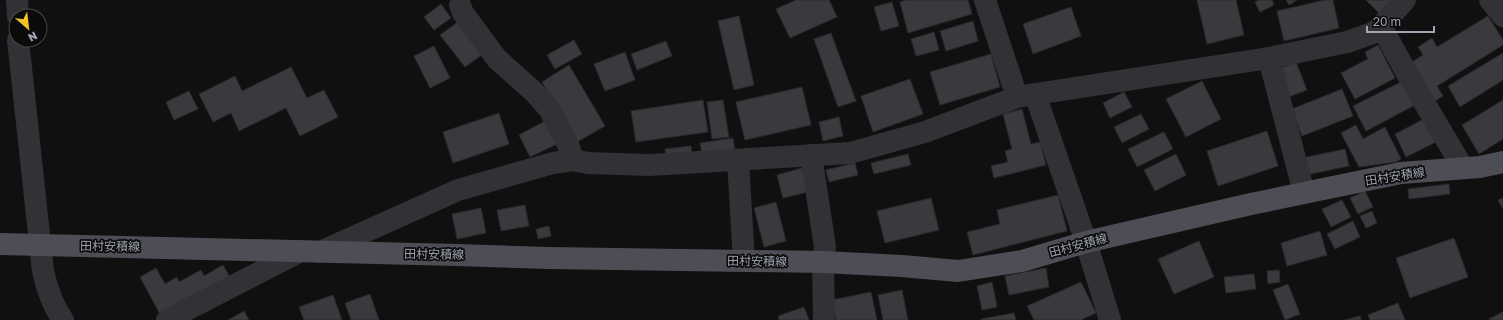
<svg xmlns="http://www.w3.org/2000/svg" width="1503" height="320" viewBox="0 0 1503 320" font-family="'Golos Text','Noto Sans JP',sans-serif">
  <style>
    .building { fill: #3a3a3e; stroke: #2a2a2d }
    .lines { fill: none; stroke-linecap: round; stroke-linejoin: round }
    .minor { stroke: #313136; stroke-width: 22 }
    .major { stroke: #4d4e55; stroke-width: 22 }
    .labels { text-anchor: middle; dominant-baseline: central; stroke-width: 3.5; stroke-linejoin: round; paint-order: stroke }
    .street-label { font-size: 12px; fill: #a1a5b2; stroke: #0b0b0c }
  </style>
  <rect width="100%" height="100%" fill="#101011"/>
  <!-- building -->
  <g class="building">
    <polygon points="796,0 829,0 837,17 790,38 776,9"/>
    <polygon points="906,0 968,0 972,14 908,33 900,2"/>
    <polygon points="1197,0 1236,0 1244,35 1207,44"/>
    <polygon points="1259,0 1272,0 1274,5 1260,12 1255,2"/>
    <polygon points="1286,0 1297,0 1289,5"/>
    <polygon points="1325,0 1333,0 1339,28 1284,41 1277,11"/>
    <polygon points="1366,0 1392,0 1379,13"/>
    <polygon points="892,2 899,26 881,31 874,7"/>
    <polygon points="441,4 451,18 434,30 424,17"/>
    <polygon points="1071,7 1081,36 1033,54 1023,24"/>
    <polygon points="739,16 754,85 734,90 718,21"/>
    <polygon points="1488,16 1503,40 1503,45 1437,86 1443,96 1432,103 1409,64 1423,55 1418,47 1432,38 1437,47"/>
    <polygon points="973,21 978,41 946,51 940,31"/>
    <polygon points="458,22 483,54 465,67 440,35"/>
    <polygon points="934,32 939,50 916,56 911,39"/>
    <polygon points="831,33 856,101 838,107 814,39"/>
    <polygon points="574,40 582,54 555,69 547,55"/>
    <polygon points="666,41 672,56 637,70 631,54"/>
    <polygon points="1378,45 1395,78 1355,99 1341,73 1368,59 1365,52"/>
    <polygon points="434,46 450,78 430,88 414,56"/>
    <polygon points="625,52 635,80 605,91 594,64"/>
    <polygon points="1503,53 1503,80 1460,107 1448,86"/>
    <polygon points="991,54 1000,87 940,105 930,72"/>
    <polygon points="1296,62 1307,90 1289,97 1278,69"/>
    <polygon points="569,65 605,126 577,142 542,82"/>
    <polygon points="291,67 307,98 324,90 338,117 300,136 286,108 239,131 231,113 213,122 199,94 235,76 242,91"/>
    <polygon points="910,79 923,114 873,132 861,96"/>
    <polygon points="1202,81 1221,119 1186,137 1166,99"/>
    <polygon points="1403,81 1415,105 1366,131 1353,106"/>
    <polygon points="802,87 811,125 745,140 736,102"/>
    <polygon points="1342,89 1353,116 1302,136 1292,109"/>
    <polygon points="189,91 198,109 174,120 166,102"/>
    <polygon points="1124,92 1132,107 1110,118 1103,103"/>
    <polygon points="703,100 708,132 636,142 631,111"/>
    <polygon points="723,100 729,137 712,139 707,102"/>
    <polygon points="1503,100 1503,139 1479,154 1462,125"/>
    <polygon points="1022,109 1031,144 1040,142 1046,165 994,178 991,166 1008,162 1005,151 1012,149 1003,114"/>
    <polygon points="499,113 509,144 453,163 443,132"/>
    <polygon points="1141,114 1149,129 1122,143 1114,127"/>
    <polygon points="839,117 843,136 823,141 819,122"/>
    <polygon points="1426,118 1438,141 1406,157 1395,134"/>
    <polygon points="545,121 557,144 530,157 519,135"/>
    <polygon points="1356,125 1363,139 1385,127 1401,159 1396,162 1359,167 1341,133"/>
    <polygon points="1267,131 1278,166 1218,186 1207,151"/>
    <polygon points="1164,132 1173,149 1137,167 1128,149"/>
    <polygon points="733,138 735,151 702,155 700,143"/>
    <polygon points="691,146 692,155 666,159 665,149"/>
    <polygon points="1345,149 1349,166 1306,175 1302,158"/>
    <polygon points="908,154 911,165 874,174 871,163"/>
    <polygon points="1176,154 1186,175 1155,191 1144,170"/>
    <polygon points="855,163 858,175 829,182 826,170"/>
    <polygon points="802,168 808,192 783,198 777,175"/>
    <polygon points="1449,184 1450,194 1409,199 1408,189"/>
    <polygon points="1365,191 1373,207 1358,214 1350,198"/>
    <polygon points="1058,195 1067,231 973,255 967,232 1000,224 997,210"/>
    <polygon points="931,198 939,230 885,243 877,211"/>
    <polygon points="1503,198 1503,209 1498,200"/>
    <polygon points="1342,200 1351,217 1331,227 1322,209"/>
    <polygon points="776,202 786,241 764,247 754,208"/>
    <polygon points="525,205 529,226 501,231 497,210"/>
    <polygon points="481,208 486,233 457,239 452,214"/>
    <polygon points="1372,211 1377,223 1366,228 1360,216"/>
    <polygon points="1353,221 1360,237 1335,249 1327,234"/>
    <polygon points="549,226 551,236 538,239 536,229"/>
    <polygon points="1320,231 1327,255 1287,266 1281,243"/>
    <polygon points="1454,238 1468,277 1410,298 1396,258"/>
    <polygon points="1199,241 1214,277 1174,294 1158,259"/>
    <polygon points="223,265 232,281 162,318 140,277 156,268 165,284 177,277 179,282 201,270 204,276"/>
    <polygon points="1046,268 1049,287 1009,295 1005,276"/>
    <polygon points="1279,270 1280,282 1268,284 1267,271"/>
    <polygon points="1254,274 1256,289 1226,293 1224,277"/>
    <polygon points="992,282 997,307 982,310 977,286"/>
    <polygon points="1081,282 1096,313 1081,320 1034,320 1027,306"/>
    <polygon points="1288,284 1300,314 1285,320 1273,290"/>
    <polygon points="902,290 908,320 883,320 878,295"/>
    <polygon points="871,292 877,320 836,320 832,300"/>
    <polygon points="370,294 379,320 351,320 345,303"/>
    <polygon points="333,295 342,320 304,320 299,307"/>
    <polygon points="1398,303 1405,320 1370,320 1368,315"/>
    <polygon points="804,307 809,320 779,320 778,316"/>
    <polygon points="244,311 249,320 228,320"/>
    <polygon points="1503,312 1503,320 1490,320 1489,319"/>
    <polygon points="1014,313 1016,320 981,320 981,319"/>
    <polygon points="1360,316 1361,320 1345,320"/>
  </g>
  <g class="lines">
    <!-- minor -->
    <g class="minor">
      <polyline points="17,0 18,16"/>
      <polyline points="985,0 1017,97"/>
      <polyline points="1490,0 1503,16"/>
      <polyline points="460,5 463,13 497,59 534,92 550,110 569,147 573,160"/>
      <polyline points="1381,26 1405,70 1463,168"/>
      <path d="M18 40 43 271C47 289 52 305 63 320"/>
      <polyline points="1269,58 1304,193"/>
      <polyline points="1035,94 1086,242 1110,320"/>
      <polyline points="811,155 825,247 823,262 824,320"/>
      <polyline points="738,160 744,261"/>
      <polyline points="320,252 458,190 553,163 573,160 588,163 649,165 850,153 925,132 1017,97 1269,58 1347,42 1373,33 1381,26 1405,0"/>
      <polyline points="167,320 301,251"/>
    </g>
    <!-- major -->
    <polyline class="major" points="0,244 457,255 549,258 823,262 902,266 958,271 1022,261 1086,242 1251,204 1401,173 1480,167 1503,162"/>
  </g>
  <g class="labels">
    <!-- street labels -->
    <g class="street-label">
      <text transform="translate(1395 176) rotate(-9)">田村安積線</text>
      <text transform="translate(1078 245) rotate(-15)">田村安積線</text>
      <text transform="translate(110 246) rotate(1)">田村安積線</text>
      <text transform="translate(434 254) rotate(1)">田村安積線</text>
      <text transform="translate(757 261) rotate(1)">田村安積線</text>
    </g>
  </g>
  <!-- north arrow -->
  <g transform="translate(28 28) rotate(152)"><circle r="19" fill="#0b0b0c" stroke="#47494e"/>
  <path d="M0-3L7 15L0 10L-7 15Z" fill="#f2c227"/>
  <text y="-6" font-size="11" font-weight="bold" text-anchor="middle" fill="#a1a5b2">N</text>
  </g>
  <!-- scale -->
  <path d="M1367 26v6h67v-6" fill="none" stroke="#a1a5b2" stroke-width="2"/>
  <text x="1373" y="26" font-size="12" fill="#a1a5b2" stroke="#0b0b0c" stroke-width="3" paint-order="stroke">20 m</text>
</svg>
